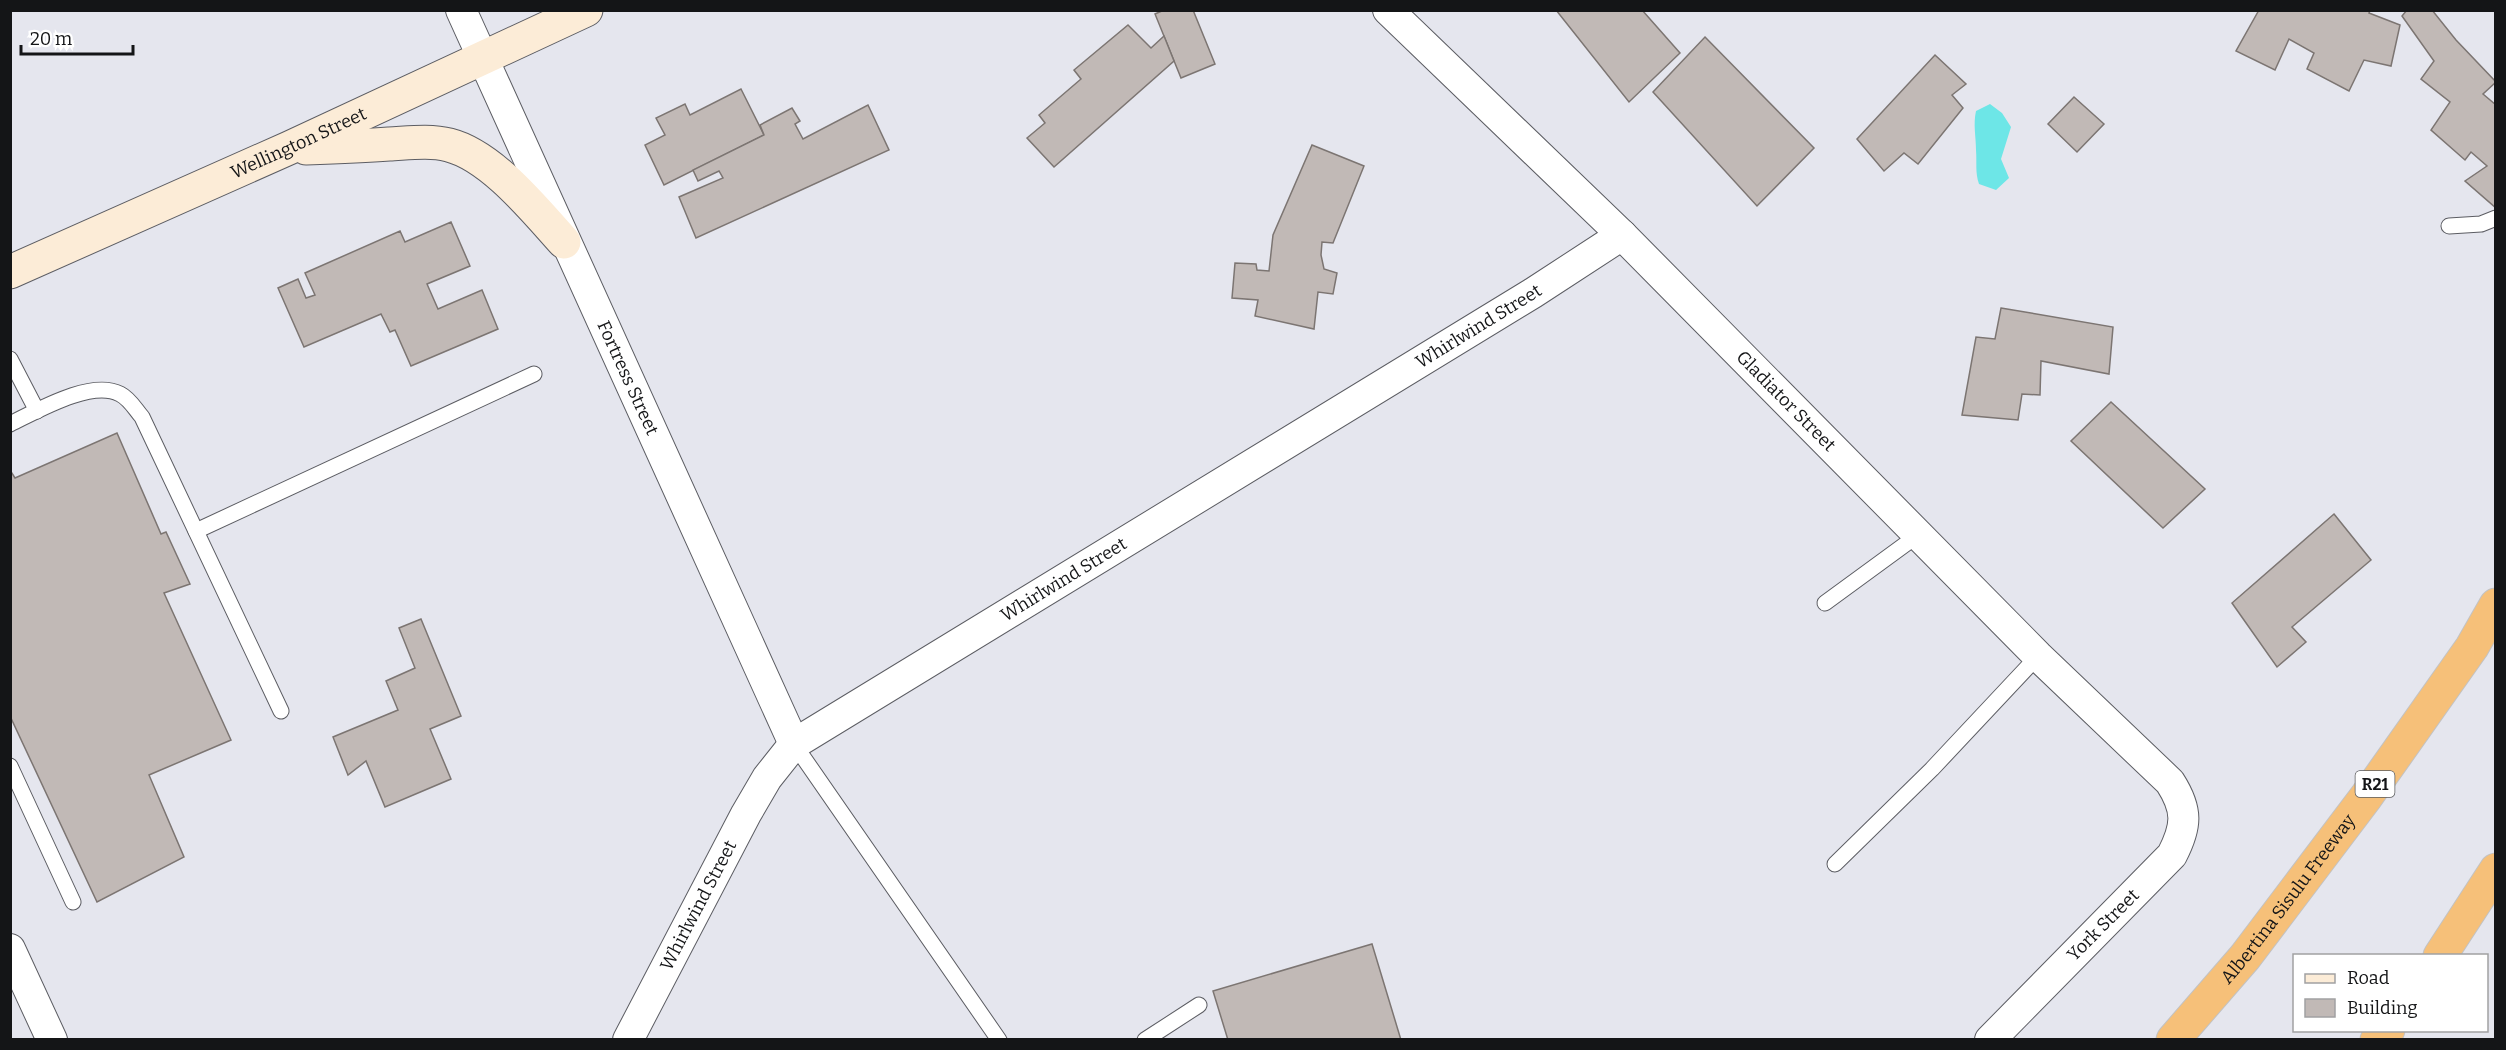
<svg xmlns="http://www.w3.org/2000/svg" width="2506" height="1050" viewBox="0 0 2506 1050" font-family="Bitter,serif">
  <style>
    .water { fill: #6de6e7 }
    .building { fill: #c1b9b6; stroke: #7c7572; stroke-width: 1.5 }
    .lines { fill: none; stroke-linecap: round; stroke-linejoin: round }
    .lane-casing { stroke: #5c5d63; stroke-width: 17 }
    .street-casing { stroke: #5c5d63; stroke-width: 32 }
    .secondary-casing { stroke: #5c5d63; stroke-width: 35 }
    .highway-casing { stroke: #c2c2c3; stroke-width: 35 }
    .lane { stroke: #fff; stroke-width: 15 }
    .street { stroke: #fff; stroke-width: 30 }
    .secondary { stroke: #fcecd7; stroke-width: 33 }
    .highway { stroke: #f6c079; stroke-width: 33 }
    .labels { text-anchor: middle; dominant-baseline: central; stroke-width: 4.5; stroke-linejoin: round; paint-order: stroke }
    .shield { fill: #fff; stroke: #5a5b5d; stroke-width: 1.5 }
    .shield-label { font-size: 16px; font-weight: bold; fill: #141517 }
    .street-label { font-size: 18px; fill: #141517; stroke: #fff }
  </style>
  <rect width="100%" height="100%" fill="#e5e6ee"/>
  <!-- water -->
  <path class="water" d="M1990 104 2002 113 2011 127 2001 159 2009 178 1996 190 1979 184C1975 172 1977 163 1976 150 1976 136 1973 125 1976 111Z"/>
  <!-- building -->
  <g class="building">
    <polygon points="1164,10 1193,10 1215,64 1181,78 1155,14"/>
    <polygon points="1556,10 1642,10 1680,53 1629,102"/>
    <polygon points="2259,10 2370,10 2369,13 2400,25 2391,66 2364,60 2349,91 2307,69 2314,53 2289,39 2275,70 2236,51"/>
    <polygon points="2407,10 2432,10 2456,40 2496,82 2483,94 2496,105 2496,208 2465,181 2487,166 2471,152 2465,160 2431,130 2450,102 2421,79 2434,61 2402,16"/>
    <polygon points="1128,25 1151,48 1164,36 1174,61 1054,167 1027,138 1045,123 1039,115 1081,79 1074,70"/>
    <polygon points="1705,37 1814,148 1757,206 1653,92"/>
    <polygon points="1935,55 1966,84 1952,95 1963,108 1918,164 1904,153 1884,171 1857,139"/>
    <polygon points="741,89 764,135 664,185 645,145 665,135 656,118 685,104 690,115"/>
    <polygon points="2074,97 2104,124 2077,152 2048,124"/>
    <polygon points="868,105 889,150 696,238 679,197 723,178 719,171 698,181 693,170 764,135 760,125 792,108 800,121 795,124 803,139"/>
    <polygon points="1312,145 1364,166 1333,243 1322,242 1321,255 1324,269 1337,273 1333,294 1318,292 1314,329 1255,316 1258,300 1232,298 1235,263 1256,264 1257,270 1269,271 1273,235"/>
    <polygon points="451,222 470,266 427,284 438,309 482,290 498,329 411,366 395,330 390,332 381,314 304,347 278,288 298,279 306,298 315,295 305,273 400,231 405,242"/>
    <polygon points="2001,308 2113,327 2109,374 2041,361 2040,395 2022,394 2018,420 1962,415 1976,337 1995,339"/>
    <polygon points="2111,402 2205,489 2163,528 2071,441"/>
    <polygon points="117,433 161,534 166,532 190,584 164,593 231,740 149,775 184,857 97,902 10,716 10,470 15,478"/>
    <polygon points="2334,514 2371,560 2292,627 2306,642 2277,667 2232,603"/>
    <polygon points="421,619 461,716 430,729 451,779 385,807 366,761 348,775 333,737 398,710 386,681 415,668 399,628"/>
    <polygon points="1372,944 1401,1040 1228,1040 1213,991"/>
  </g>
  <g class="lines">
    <!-- lane casing -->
    <g class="lane-casing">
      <g id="lane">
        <polyline points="2449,226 2481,224 2496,218"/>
        <polyline points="10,359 37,411"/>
        <path d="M10 424C37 411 91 379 120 394 130 399 135 409 142 417L281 711"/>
        <polyline points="196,531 534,374"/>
        <polyline points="1825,603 1918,535"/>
        <polyline points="794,744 999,1040"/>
        <polyline points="10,766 73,902"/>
        <polyline points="1835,864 1932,769 2038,656"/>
        <polyline points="1145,1040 1199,1005"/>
      </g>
    </g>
    <!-- street casing -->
    <g class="street-casing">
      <g id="street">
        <path id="s1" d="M461 10 794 744"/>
        <path id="s2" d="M1388 10 1622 235 2038 656 2170 782C2188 810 2187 826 2172 855L1990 1040"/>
        <polyline points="10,949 52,1040"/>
        <path id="s3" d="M628 1040 746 814 767 778 794 744 1533 293 1622 235"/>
      </g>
    </g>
    <!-- secondary casing -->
    <g class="secondary-casing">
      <g id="secondary">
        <path d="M306 148C334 147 362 146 389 144 409 143 430 140 449 145 492 156 535 210 564 242"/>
        <path id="s4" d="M10 272 289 148 586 10"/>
      </g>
    </g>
    <!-- highway casing -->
    <g class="highway-casing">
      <g id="highway">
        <polyline points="2440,956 2496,870"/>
        <path id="s5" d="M2173 1040 2245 957 2366 797 2472 647 2496 605"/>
        <polyline points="2377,1040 2388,1030"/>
      </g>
    </g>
    <!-- lane -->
    <use href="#lane" class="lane"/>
    <!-- street -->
    <use href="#street" class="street"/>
    <!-- secondary -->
    <use href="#secondary" class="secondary"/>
    <!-- highway -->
    <use href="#highway" class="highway"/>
  </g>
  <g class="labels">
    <!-- shield labels -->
    <rect class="shield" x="2355.5" y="771" width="39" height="26" rx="4.5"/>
    <g class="shield-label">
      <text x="2375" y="784">R21</text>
    </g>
    <!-- street labels -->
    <g class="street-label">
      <text stroke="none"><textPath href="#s4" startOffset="316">Wellington Street</textPath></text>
      <text stroke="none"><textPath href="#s3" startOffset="1142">Whirlwind Street</textPath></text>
      <text stroke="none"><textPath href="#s1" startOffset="404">Fortress Street</textPath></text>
      <text stroke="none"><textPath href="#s2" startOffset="558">Gladiator Street</textPath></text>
      <text stroke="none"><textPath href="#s3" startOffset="656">Whirlwind Street</textPath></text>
      <text stroke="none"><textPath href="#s5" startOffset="182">Albertina Sisulu Freeway</textPath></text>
      <text stroke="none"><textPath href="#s3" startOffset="152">Whirlwind Street</textPath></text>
      <text transform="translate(2103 925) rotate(-45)">York Street</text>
    </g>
  </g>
  <!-- border -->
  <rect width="2506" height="1050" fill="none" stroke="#141517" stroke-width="24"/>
  <!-- legend -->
  <rect x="2293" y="954" width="195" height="78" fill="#ffffff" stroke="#a1a1a2" stroke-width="1.5"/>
  <rect x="2305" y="974" width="30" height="9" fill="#fcecd7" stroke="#a1a1a2" stroke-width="1.5"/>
  <text x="2347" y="984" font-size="18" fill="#141517">Road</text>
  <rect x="2305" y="999" width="30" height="18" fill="#c1b9b6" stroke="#a1a1a2" stroke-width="1.5"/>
  <text x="2347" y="1014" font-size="18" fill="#141517">Building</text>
  <!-- scale -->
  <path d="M21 45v9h112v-9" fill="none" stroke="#141517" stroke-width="3"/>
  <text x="30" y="45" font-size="18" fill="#141517" stroke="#ffffff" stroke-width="4.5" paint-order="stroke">20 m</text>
</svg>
